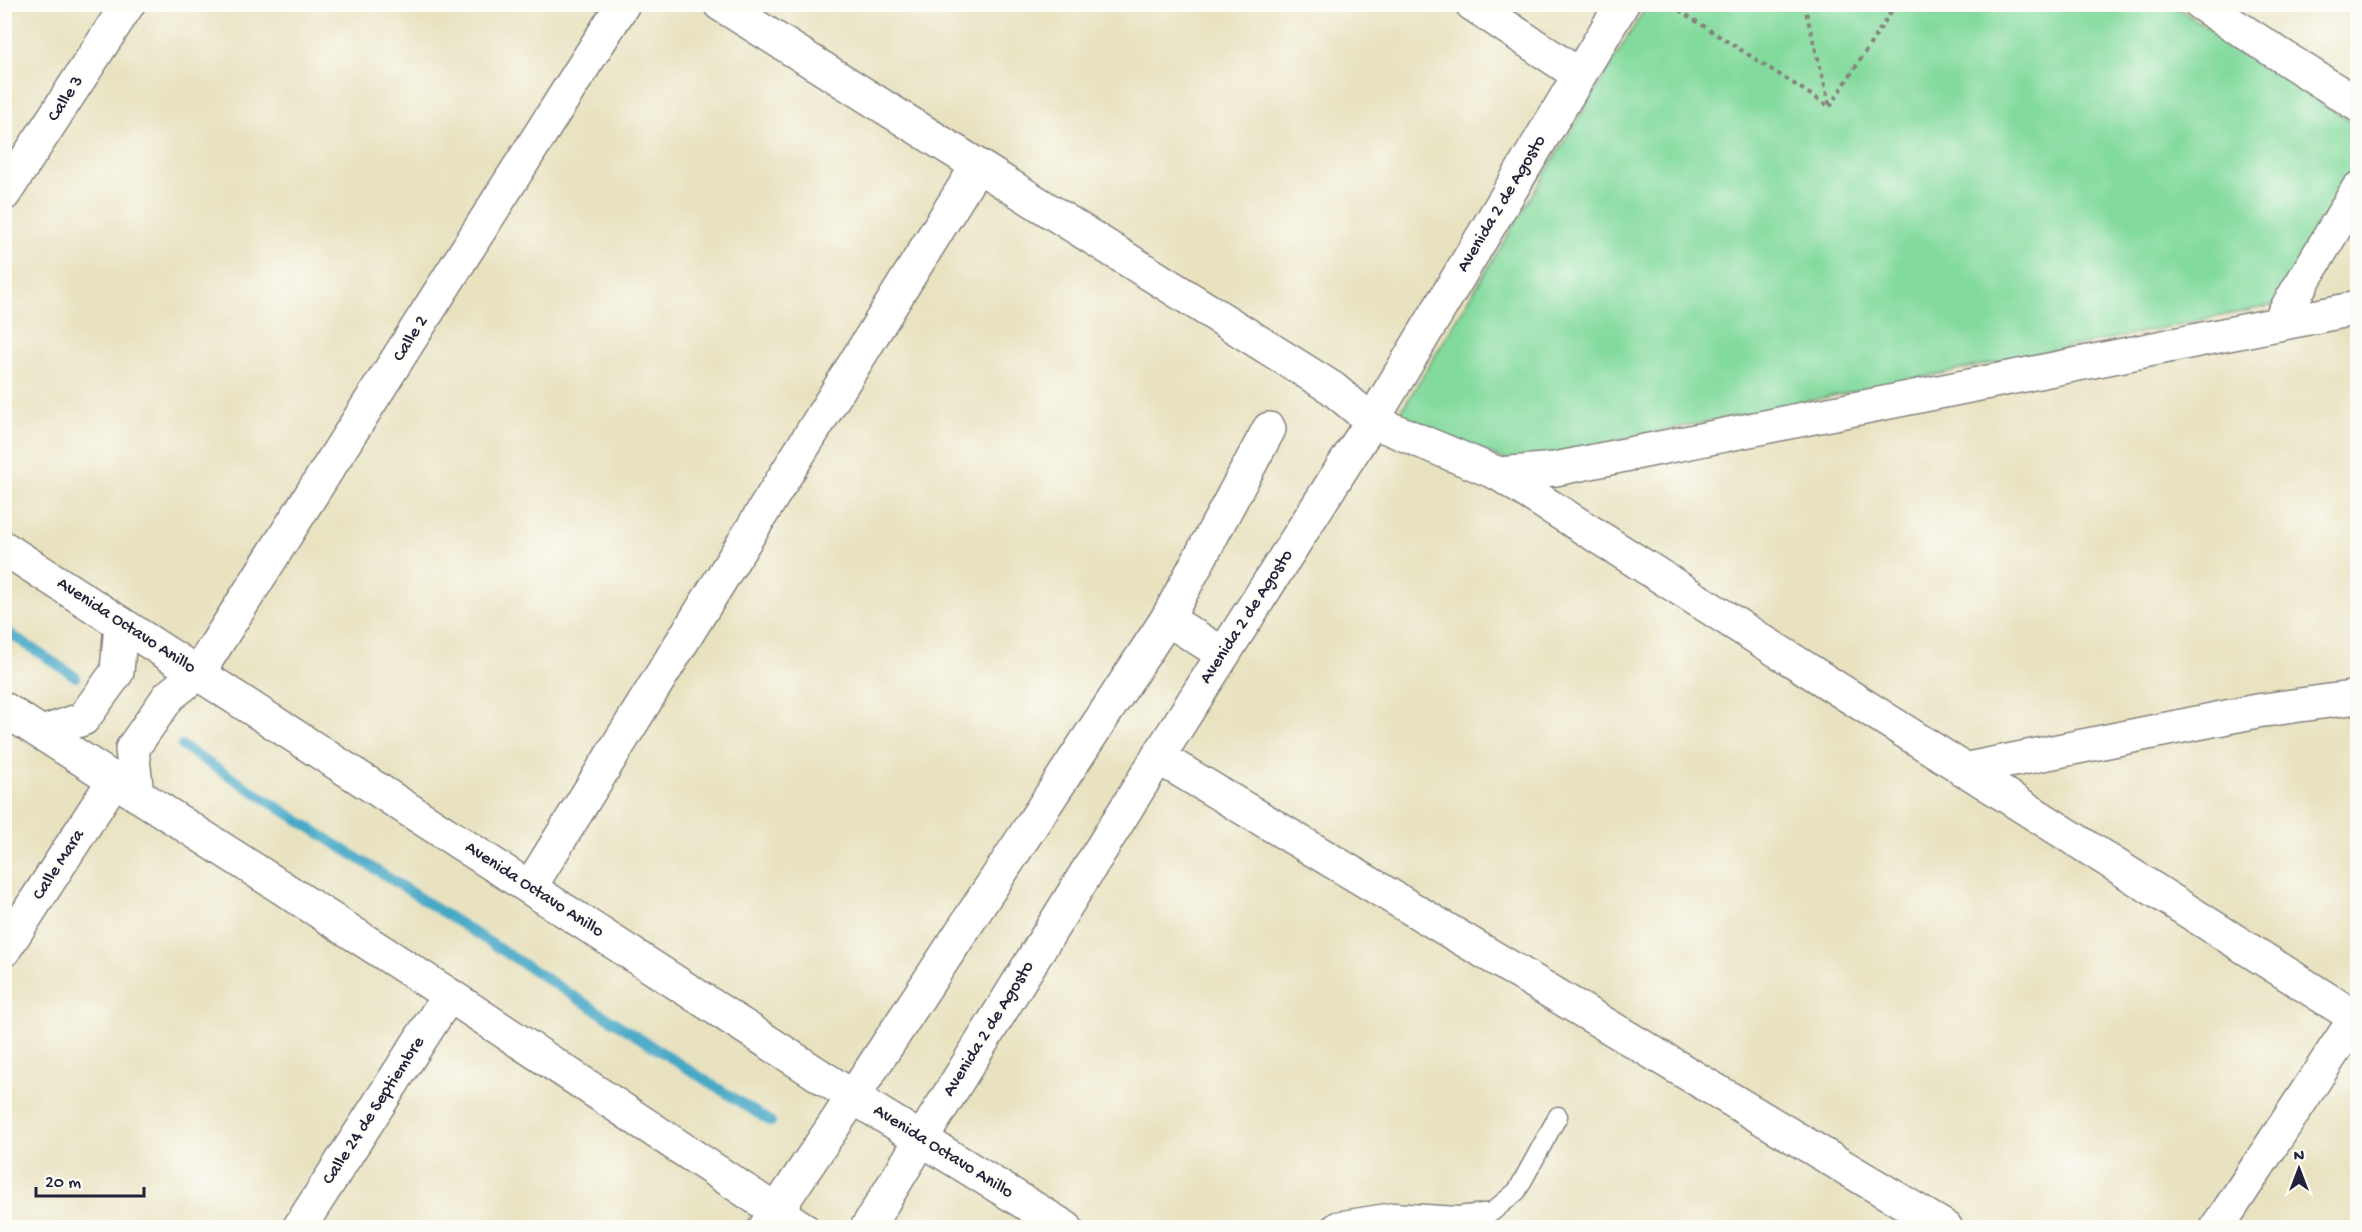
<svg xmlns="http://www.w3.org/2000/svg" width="2362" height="1232" viewBox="0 0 2362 1232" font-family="'Gochi Hand',sans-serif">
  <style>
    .green { fill: #83da9d; stroke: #527e6c; stroke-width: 1.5 }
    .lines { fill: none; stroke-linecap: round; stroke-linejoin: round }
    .stream { stroke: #46a8c6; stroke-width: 10 }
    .service-casing { stroke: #85827e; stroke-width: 21 }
    .minor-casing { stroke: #85827e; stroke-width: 36 }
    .tertiary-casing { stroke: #85827e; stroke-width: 36 }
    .secondary-casing { stroke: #85827e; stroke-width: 36 }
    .path { stroke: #85827e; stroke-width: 4; stroke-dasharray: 4.5 4.5; stroke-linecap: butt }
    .service { stroke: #fff; stroke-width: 18 }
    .minor { stroke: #fff; stroke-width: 33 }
    .tertiary { stroke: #fff; stroke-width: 33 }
    .secondary { stroke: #fff; stroke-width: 33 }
    .labels { text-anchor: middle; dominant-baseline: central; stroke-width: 4.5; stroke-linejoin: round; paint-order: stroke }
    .street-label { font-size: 18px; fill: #22223b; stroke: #fdfcf7 }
  </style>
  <rect width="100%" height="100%" fill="#fdfcf7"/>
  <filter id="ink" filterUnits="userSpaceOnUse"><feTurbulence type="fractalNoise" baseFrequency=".0167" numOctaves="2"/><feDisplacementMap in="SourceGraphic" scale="12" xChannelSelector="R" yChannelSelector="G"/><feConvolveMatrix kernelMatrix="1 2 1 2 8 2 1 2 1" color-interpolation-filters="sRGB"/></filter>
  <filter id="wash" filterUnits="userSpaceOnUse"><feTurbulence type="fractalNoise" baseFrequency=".008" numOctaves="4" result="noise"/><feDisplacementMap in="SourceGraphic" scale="24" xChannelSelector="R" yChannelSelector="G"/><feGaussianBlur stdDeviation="1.35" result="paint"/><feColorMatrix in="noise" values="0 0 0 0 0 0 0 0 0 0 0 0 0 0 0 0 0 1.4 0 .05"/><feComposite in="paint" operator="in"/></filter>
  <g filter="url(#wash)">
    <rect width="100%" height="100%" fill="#e8e2c0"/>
    <!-- green -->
    <polygon class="green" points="1647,5 2173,5 2357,126 2357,159 2274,305 1511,462 1398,417"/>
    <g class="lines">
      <!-- stream -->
      <g class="stream">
        <polyline points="4,630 76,677"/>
        <polyline points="182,746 771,1122"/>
      </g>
    </g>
  </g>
  <g filter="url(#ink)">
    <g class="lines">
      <!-- service casing -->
      <g class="service-casing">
        <polyline id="service" points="1327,1228 1336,1221 1393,1212 1458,1216 1492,1212 1517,1191 1558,1116"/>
      </g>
      <!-- minor casing -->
      <g class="minor-casing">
        <g id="minor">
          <polyline points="720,4 1332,388 1372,421 1499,474 2358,1019"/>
          <polyline points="1472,4 1579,75"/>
          <polyline points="2201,4 2358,105"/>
          <polyline points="4,194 128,4"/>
          <polyline points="2278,323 2358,189"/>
          <polyline points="1499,474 1555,469 2358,308"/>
          <polyline points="1223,654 1167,619 1269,429"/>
          <polyline points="198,673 623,4"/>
          <polyline points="1158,757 1946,1228"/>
          <polyline points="1963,770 2257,711 2358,697"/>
          <polyline points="530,887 976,168"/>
          <polyline points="4,950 114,780"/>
          <polyline points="853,1097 1167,619"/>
          <polyline points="921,1140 1158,757 1372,421 1622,4"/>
          <polyline points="299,1228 449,995"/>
          <polyline points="2217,1228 2358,1014"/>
        </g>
      </g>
      <!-- tertiary casing -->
      <g class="tertiary-casing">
        <g id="tertiary">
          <polyline points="765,1228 853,1097"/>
          <polyline points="867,1228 921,1140"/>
        </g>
      </g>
      <!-- secondary casing -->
      <g class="secondary-casing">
        <g id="secondary">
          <polyline points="4,548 853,1097 1066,1228"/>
          <polyline points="4,709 449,995 802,1228"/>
          <polyline points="42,733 83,719 117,672 121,624"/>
          <polyline points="137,795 132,749 169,696 198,673"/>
        </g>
      </g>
      <!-- path -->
      <g class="path">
        <polyline points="1675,4 1674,7 1830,107 1896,4"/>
        <polyline points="1804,4 1830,106"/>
      </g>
      <!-- service -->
      <use href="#service" class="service"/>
      <!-- minor -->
      <use href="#minor" class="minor"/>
      <!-- tertiary -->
      <use href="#tertiary" class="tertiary"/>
      <!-- secondary -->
      <use href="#secondary" class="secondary"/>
    </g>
  </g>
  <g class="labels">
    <!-- street labels -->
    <g class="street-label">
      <text transform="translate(66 99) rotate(-57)">Calle 3</text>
      <text transform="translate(1502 204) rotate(-59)">Avenida 2 de Agosto</text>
      <text transform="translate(411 339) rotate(-58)">Calle 2</text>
      <text transform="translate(1247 617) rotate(-57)">Avenida 2 de Agosto</text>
      <text transform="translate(126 626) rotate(33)">Avenida Octavo Anillo</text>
      <text transform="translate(59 865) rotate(-57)">Calle Mara</text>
      <text transform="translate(534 890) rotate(33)">Avenida Octavo Anillo</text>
      <text transform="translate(989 1029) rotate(-58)">Avenida 2 de Agosto</text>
      <text transform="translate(374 1111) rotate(-57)">Calle 24 de Septiembre</text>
      <text transform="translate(943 1152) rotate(32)">Avenida Octavo Anillo</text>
    </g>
  </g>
  <!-- margin -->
  <rect width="2362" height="1232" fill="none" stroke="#fdfcf7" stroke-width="24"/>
  <!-- north arrow -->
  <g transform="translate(2299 1169)" stroke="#fdfcf7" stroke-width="4.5" paint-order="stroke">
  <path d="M0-4.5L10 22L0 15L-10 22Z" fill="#22223b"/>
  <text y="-9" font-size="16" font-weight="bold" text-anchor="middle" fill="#22223b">N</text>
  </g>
  <!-- scale -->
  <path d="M36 1187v9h108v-9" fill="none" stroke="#22223b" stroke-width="3"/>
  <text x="45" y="1187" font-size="18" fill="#22223b" stroke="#fdfcf7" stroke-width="4.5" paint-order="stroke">20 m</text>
</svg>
